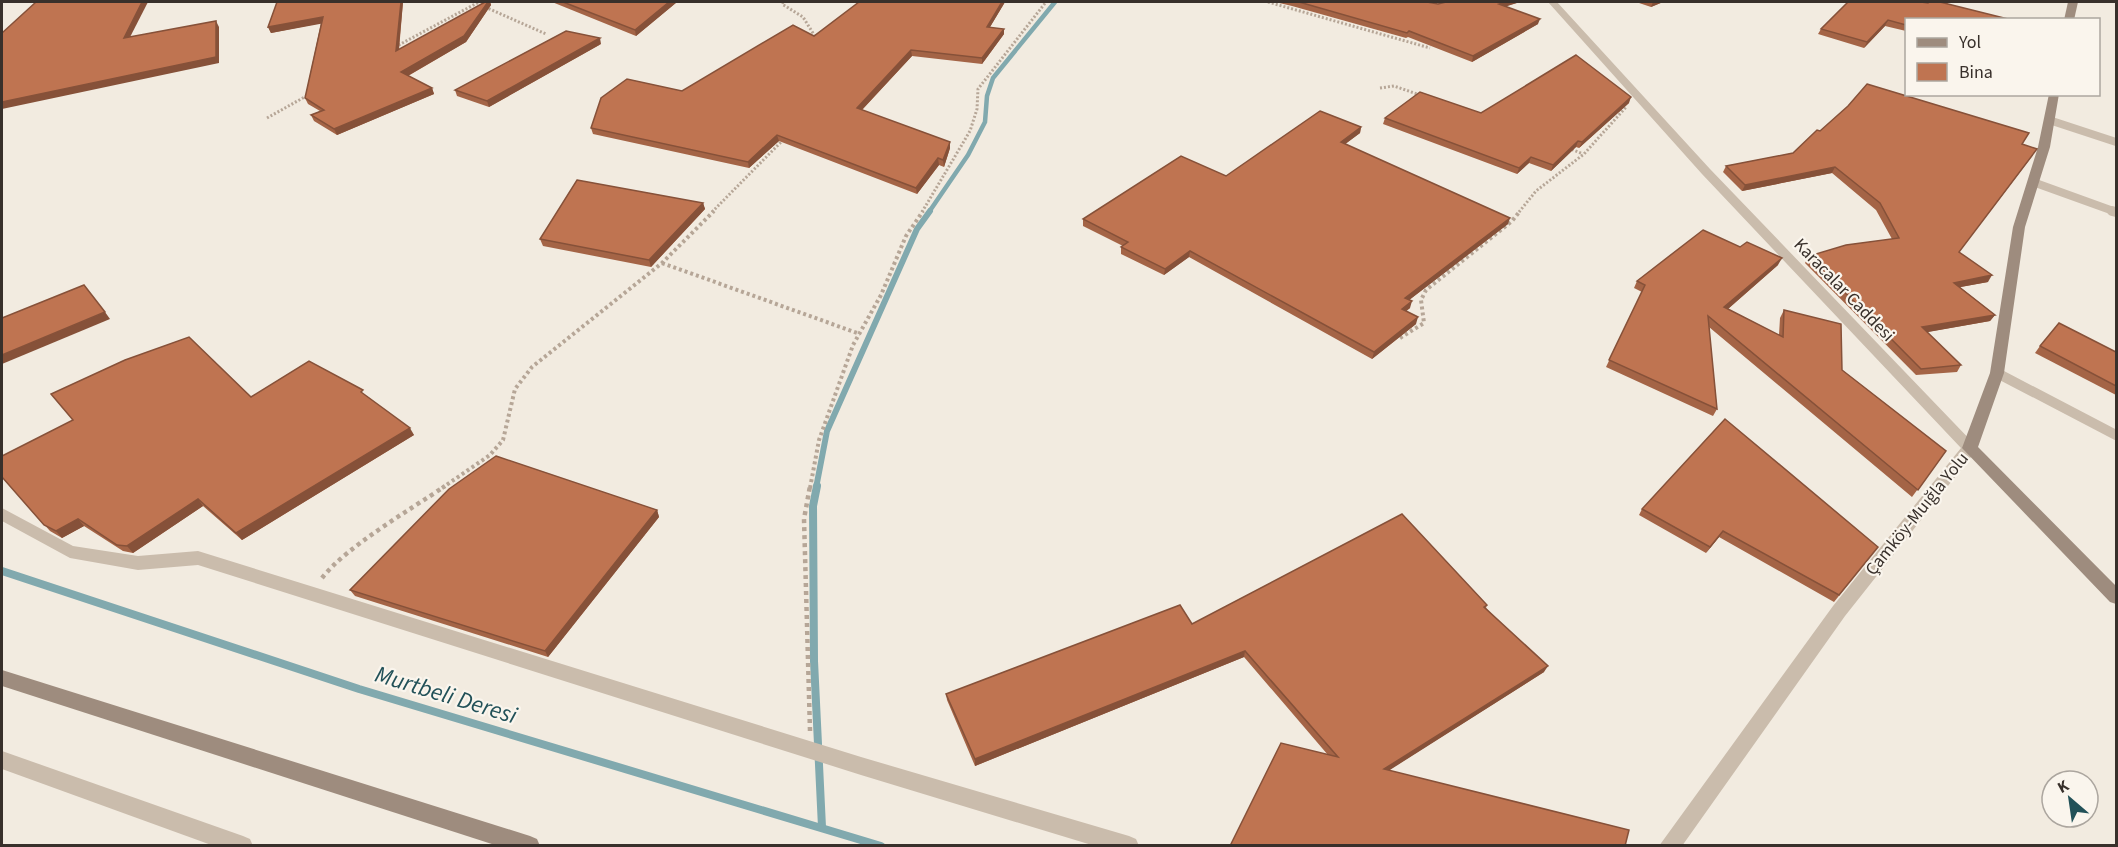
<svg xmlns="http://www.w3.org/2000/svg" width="2118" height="847" viewBox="0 0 2118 847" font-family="'Source Sans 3',sans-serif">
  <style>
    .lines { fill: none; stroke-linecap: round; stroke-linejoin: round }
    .stream-far2 { stroke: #81a9ae; stroke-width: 4.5 }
    .stream-far1 { stroke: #81a9ae; stroke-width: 6 }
    .stream { stroke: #81a9ae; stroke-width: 8 }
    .path-far2 { stroke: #b6a697; stroke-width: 3; stroke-dasharray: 2 2; stroke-linecap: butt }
    .path-far1 { stroke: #b6a697; stroke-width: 4; stroke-dasharray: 3 3; stroke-linecap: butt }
    .path { stroke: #b6a697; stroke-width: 4.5; stroke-dasharray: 4 4; stroke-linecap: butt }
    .lane-far1 { stroke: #cabcac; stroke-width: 8 }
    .lane { stroke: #cabcac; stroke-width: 10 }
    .street { fill: #cabcac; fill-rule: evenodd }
    .secondary { fill: #9e8c7e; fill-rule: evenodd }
    .wall { fill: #a46446 }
    .shaded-wall { fill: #865139 }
    .building { fill: #bf7451; stroke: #865139; stroke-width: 1.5 }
    .labels { text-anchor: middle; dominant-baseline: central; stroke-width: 4.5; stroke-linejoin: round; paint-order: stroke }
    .street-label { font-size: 18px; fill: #38302b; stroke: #faf5ed }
    .near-water-label { font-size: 24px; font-style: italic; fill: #225158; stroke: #faf5ed }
  </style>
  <rect width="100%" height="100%" fill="#f2ebe0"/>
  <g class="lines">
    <!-- stream-far2 -->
    <polyline class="stream-far2" points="929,212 968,155 985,122 987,96 993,78 1055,2"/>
    <!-- stream-far1 -->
    <polyline class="stream-far1" points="816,488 827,431 917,229 930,211"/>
    <!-- stream -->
    <g class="stream">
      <polyline points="817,486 813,506 814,661 822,827"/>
      <polyline points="2,571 359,689 881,846"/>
    </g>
    <!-- path-far2 -->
    <g class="path-far2">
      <polyline points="783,2 782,4 803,17 816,38"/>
      <polyline points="1268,2 1430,48"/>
      <polyline points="485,7 546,34"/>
      <polyline points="395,47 479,2"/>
      <polyline points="1380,88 1394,86 1420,95"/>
      <polyline points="267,118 310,94"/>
      <polyline points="1568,148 1583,154"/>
      <polyline points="712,212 784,139"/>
      <polyline points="922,212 970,131 977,109 978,89 1046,2"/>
      <polyline points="1519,212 1536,191 1584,154 1627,106"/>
    </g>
    <!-- path-far1 -->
    <g class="path-far1">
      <polyline points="662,263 860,334"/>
      <polyline points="1400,338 1424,323 1421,300 1426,290 1512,221 1520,211"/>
      <polyline points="442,488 490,455 503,440 515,389 532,367 662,263 714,211"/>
      <polyline points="810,488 819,440 853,345 881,295 906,236 923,211"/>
    </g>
    <!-- path -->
    <g class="path">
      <path d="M322 578C347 546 410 510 445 486"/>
      <polyline points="810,731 804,519 810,486"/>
    </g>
    <!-- lane-far1 -->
    <g class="lane-far1">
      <polyline points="2049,120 2116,142"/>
      <polyline points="2033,182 2116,212"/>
    </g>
    <!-- lane -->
    <g class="lane">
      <polyline points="2112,211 2116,212"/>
      <polyline points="1997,373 2116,435"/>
    </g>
    <!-- street -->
    <g class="street">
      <polygon points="1548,2 1557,2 1710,169 1978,448 1845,616 1682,846 1659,846 1833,606 1961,448 1702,174"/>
      <polygon points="2,508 73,546 138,556 198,551 861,757 1129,836 1136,839 1139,846 1095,846 861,775 198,565 138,570 70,558 2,521"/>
      <polygon points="2,751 243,836 250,839 253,846 214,846 2,769"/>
    </g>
    <!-- secondary -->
    <g class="secondary">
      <polygon points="2068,2 2078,2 2074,20 2064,20"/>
      <polygon points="2049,94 2059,94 2050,147 2025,227 2004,373 1978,447 2116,586 2116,604 2110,602 1962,448 1990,373 2013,227 2038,147"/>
      <polygon points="2,670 530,836 537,839 540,846 498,846 2,686"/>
    </g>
  </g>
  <!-- wall -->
  <g class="wall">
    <polygon points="277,2 403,2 399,50 485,2 490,2 491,5 466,42 408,76 432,88 434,94 337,135 314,121 311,115 320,111 308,104 305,98 321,23 271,33 268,27"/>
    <polygon points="552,2 677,2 636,36"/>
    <polygon points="1005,2 990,27 1004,34 982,64 912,56 862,110 950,148 944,167 939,165 917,194 779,141 749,168 593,134 591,128 682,91"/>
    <polygon points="1275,2 1427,2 1438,4 1520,2 1506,6 1538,24 1472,62 1408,37 1406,38 1292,6"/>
    <polygon points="1636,2 1663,2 1651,7"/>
    <polygon points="1940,2 1906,20 1906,31 1885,26 1864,48 1818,34 1821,29 1928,3"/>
    <polygon points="601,44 489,107 457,96 455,90"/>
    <polygon points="1629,103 1579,148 1576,147 1551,171 1529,163 1517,174 1383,124 1385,118 1481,113"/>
    <polygon points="1361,127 1360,133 1345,144 1508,224 1409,300 1410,308 1406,311 1416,324 1372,359 1189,257 1164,275 1121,254 1121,247 1123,246 1083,226 1083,219 1226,176"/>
    <polygon points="1820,131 2022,144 2033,155 1959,252 1988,282 1960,287 1995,315 1990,321 1927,332 1961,365 1957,372 1916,375 1805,263 1809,256 1892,239 1876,210 1832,173 1742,191 1723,172 1726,166 1793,153"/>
    <polygon points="703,203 705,209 651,267 543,246 540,239"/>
    <polygon points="1778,265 1728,309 1779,335 1780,318 1784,310 1842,370 1946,451 1912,497 1709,327 1717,409 1713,416 1606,367 1642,292 1634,288 1637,281"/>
    <polygon points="2040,346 2116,352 2116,395 2035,353"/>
    <polygon points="367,396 414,435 242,540 203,506 133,553 123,551 84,526 62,538 50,531 2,477"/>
    <polygon points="1642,509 1878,547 1834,602 1719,537 1706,553 1639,515"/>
    <polygon points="657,510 659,517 548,657 355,596 350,590"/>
    <polygon points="1487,605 1486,608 1544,672 1389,770 1328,755 1244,657 975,766 947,700 946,694 1192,624"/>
  </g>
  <!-- shaded-wall -->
  <g class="shaded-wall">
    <polygon points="142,2 148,2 127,43 124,38"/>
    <polygon points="401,2 403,2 398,57 396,51"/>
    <polygon points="488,2 490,2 491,5 466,42 404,78 401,72"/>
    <polygon points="669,2 677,2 636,36 635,30"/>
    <polygon points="1002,2 1005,2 987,32 987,27"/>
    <polygon points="1506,2 1520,2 1498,9 1499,4"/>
    <polygon points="1653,2 1663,2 1651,7"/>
    <polygon points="323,17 325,23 271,33 268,27"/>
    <polygon points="1540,19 1538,24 1472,62 1473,56"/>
    <polygon points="1888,20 1885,26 1864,48 1867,42"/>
    <polygon points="216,21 219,27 219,63 2,109 2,102"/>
    <polygon points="1004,29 1004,34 982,64 982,58"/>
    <polygon points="600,38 601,44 489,107 487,101"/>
    <polygon points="911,50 912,56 858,114 857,108"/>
    <polygon points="432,88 434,94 337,135 334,129"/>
    <polygon points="1631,97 1629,103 1579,148 1582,142"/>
    <polygon points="1361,127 1360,133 1340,148 1341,142"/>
    <polygon points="777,135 779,141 749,168 748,162"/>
    <polygon points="1578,141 1576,147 1551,171 1553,165"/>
    <polygon points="950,142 950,148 944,167 943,160"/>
    <polygon points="1531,157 1529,163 1517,174 1519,168"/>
    <polygon points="938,158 939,165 917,194 916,188"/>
    <polygon points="1835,167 1832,173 1742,191 1745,185"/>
    <polygon points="703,203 705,209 651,267 649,260"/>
    <polygon points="1510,218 1508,224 1404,304 1405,298"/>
    <polygon points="1190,251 1189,257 1164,275 1165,269"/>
    <polygon points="1782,258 1778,265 1721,315 1724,307"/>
    <polygon points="1992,275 1988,282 1950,289 1954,283"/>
    <polygon points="1412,301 1410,308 1400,316 1402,309"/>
    <polygon points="105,312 110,319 2,364 2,355"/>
    <polygon points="1995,315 1990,321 1917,334 1922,327"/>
    <polygon points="1418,317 1416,324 1372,359 1374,352"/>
    <polygon points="410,428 414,435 242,540 236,533"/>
    <polygon points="198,499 203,506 133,553 127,546"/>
    <polygon points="657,510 659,517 548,657 545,651"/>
    <polygon points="78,519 84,526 62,538 56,531"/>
    <polygon points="1723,531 1719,537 1706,553 1710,547"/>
    <polygon points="1245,651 1244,657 975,766 975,759"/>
    <polygon points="1548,666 1544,672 1382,775 1384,769"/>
  </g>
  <!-- building -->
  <g class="building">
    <polygon points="36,2 142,2 124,38 216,21 216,57 2,102 2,33"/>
    <polygon points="277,2 401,2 396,51 485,2 488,2 464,36 401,72 432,88 334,129 311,115 324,110 305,98 323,17 268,27"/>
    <polygon points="563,2 669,2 635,30"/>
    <polygon points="859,2 1002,2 987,27 1004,29 982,58 911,50 857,108 950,142 943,160 938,158 916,188 777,135 748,162 591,128 601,98 627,79 682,91 793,25 814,36"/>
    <polygon points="1299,2 1427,2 1438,4 1446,2 1506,2 1499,4 1540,19 1473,56 1409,31 1407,33"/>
    <polygon points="1848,2 1921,2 1928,3 1929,2 1940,2 2012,20 1906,20 1906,25 1888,20 1867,42 1821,29"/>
    <polygon points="566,31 600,38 487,101 455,90"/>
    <polygon points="1576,55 1631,97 1582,142 1578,141 1553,165 1531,157 1519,168 1385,118 1420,92 1481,113"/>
    <polygon points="1867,84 2029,133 2022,144 2037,149 1959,252 1992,275 1954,283 1995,315 1922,327 1961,365 1921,369 1809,256 1846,245 1899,238 1880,203 1835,167 1745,185 1726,166 1793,153 1817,130 1820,131 1848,106"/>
    <polygon points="1320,111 1361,127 1341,142 1510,218 1405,298 1412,301 1402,309 1418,317 1374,352 1190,251 1165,269 1121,247 1128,242 1083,219 1181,156 1226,176"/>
    <polygon points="577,180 703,203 649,260 540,239"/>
    <polygon points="1703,230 1740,247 1747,242 1782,258 1724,307 1783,337 1784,310 1841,324 1842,370 1946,451 1918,490 1708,316 1717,409 1609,360 1645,285 1637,281"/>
    <polygon points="84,285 105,312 2,355 2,318"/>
    <polygon points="2059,323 2116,352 2116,386 2040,346"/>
    <polygon points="189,337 251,397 309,361 363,390 361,392 410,428 236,533 198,499 127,546 117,545 78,519 56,531 44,525 2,477 2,456 73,420 51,394 125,360"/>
    <polygon points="1725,419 1878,547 1839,595 1723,531 1710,547 1642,509"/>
    <polygon points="496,456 657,510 545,651 350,590 449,489"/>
    <polygon points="1402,514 1487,605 1484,607 1548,666 1384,769 1629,830 1625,846 1230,846 1281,743 1338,757 1245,651 975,759 946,694 1180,605 1192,624"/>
  </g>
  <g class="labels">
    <!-- street labels -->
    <g class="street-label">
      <text transform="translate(1844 290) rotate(46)">Karacalar Caddesi</text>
      <text transform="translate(1917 514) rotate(-51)">Çamköy-Muığla Yolu</text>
    </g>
    <!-- near-water labels -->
    <g class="near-water-label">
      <text transform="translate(446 695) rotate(17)">Murtbeli Deresi</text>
    </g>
  </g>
  <!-- border -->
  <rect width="2118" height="847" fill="none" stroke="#38302b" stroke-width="6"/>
  <!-- legend -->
  <rect x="1905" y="18" width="195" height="78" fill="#faf5ed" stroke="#aca69f" stroke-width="1.5"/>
  <rect x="1917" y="38" width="30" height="9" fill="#9e8c7e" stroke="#aca69f" stroke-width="1.5"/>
  <text x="1959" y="48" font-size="18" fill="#38302b">Yol</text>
  <rect x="1917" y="63" width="30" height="18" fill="#bf7451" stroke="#aca69f" stroke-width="1.5"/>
  <text x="1959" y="78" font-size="18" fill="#38302b">Bina</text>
  <!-- north arrow -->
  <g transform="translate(2070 799) rotate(331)"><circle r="28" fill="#faf5ed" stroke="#aca69f" stroke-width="1.5"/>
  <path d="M0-4.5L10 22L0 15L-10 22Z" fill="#225158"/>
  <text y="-9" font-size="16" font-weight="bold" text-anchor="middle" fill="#38302b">K</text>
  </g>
</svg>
